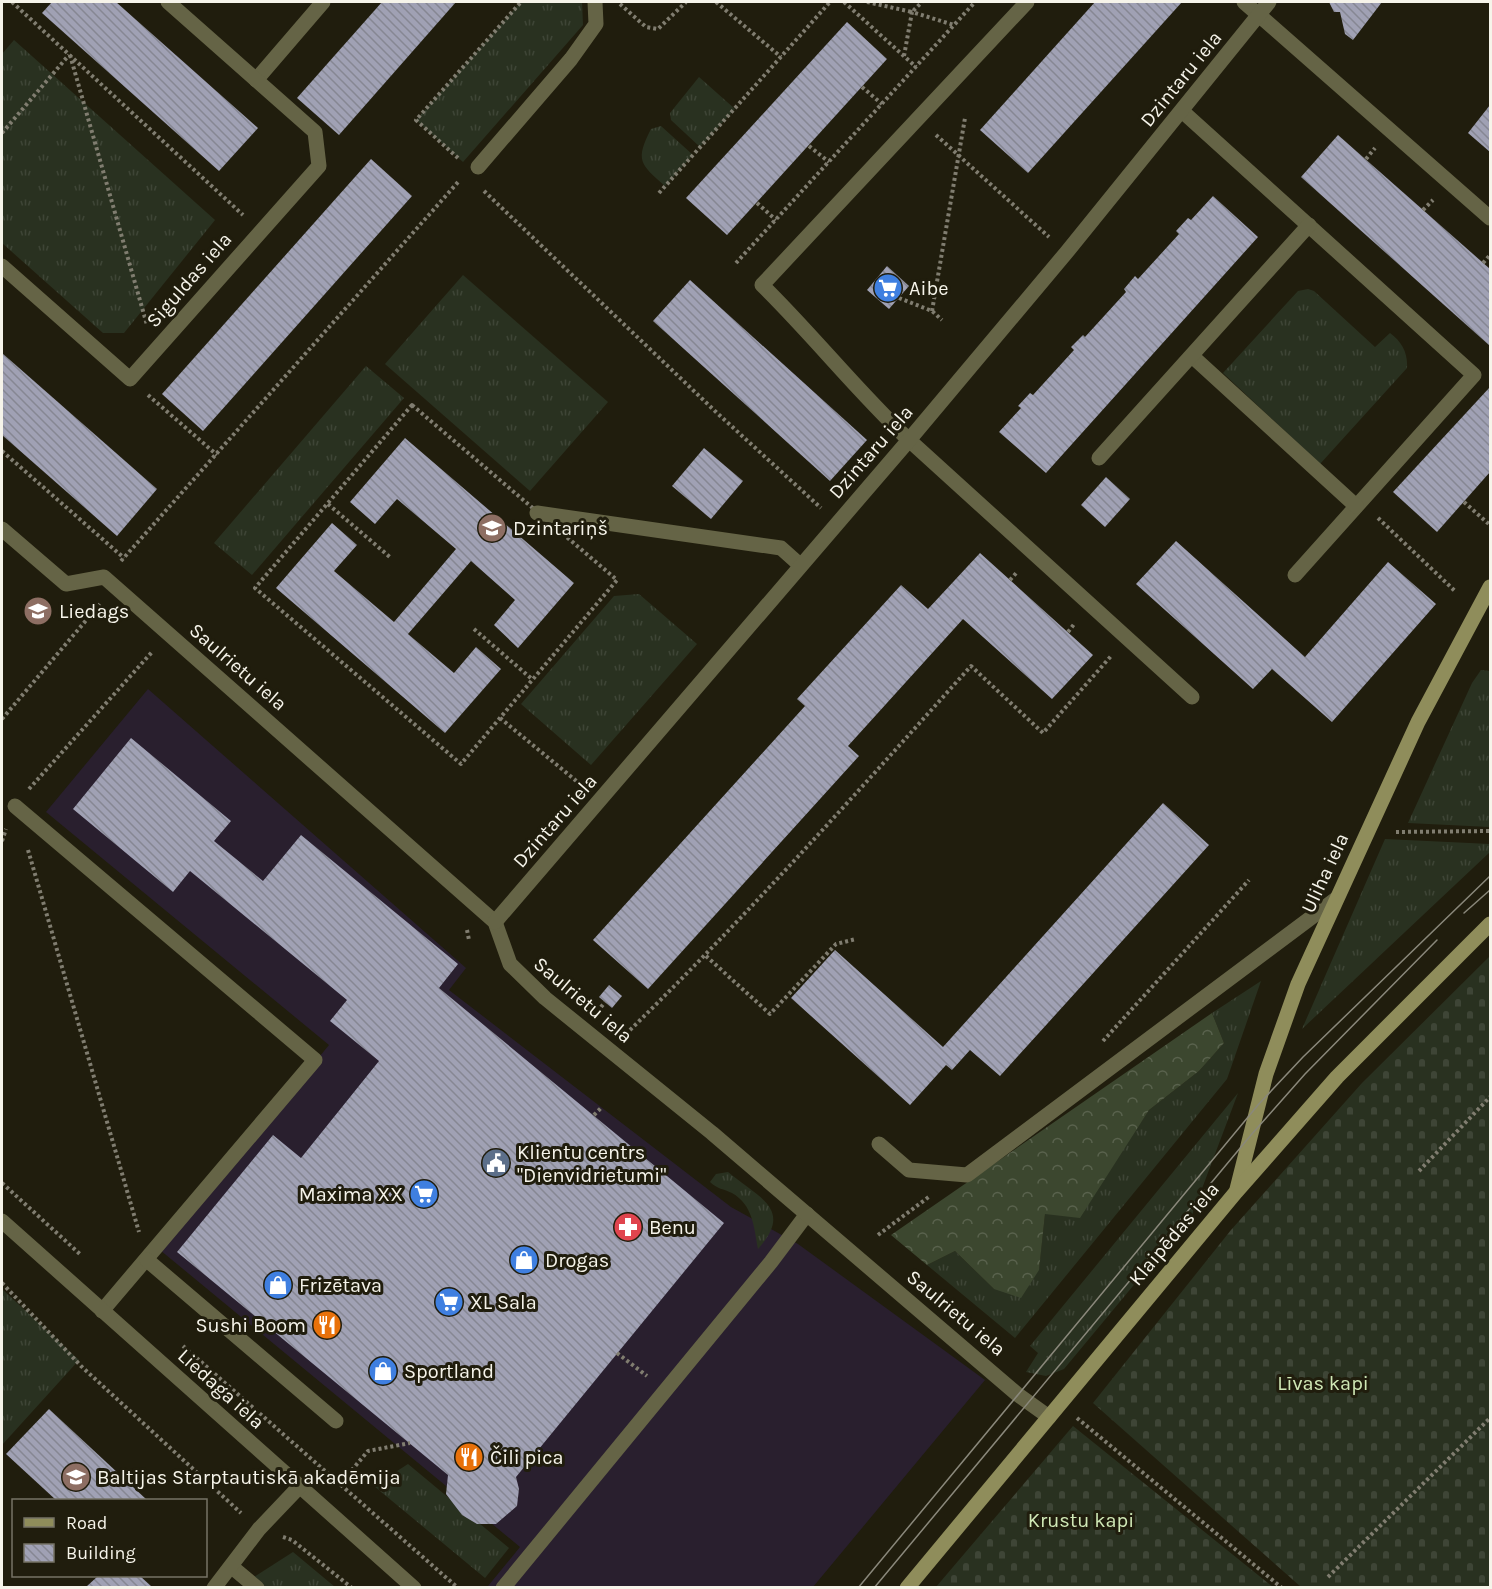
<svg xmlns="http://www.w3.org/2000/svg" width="1492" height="1589" viewBox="0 0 1492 1589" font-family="Karla,sans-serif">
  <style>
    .commercial { fill: #291f2e }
    .grass { fill: url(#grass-tufts) }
    .forest { fill: url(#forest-crowns) }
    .cemetery { fill: url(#cemetery-stones) }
    .building { fill: url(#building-back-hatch) }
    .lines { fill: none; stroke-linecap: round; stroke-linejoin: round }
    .path { stroke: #807d70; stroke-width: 4; stroke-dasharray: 3 3; stroke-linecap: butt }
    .lane { stroke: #656446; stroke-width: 15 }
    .street { stroke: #656446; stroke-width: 15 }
    .secondary { stroke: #8f8d5b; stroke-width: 15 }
    .tram { stroke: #8a887b; stroke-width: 1.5 }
    .labels { text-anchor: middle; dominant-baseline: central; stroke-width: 6; stroke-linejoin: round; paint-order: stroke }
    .street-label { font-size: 20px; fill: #f6f4ea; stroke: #201d0d }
    .poi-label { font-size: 20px; fill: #f6f4ea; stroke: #201d0d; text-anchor: start }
    .park-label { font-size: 20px; fill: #d0e8b6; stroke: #201d0d }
  </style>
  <defs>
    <pattern id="grass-tufts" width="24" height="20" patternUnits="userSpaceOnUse" patternTransform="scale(1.5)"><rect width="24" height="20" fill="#293120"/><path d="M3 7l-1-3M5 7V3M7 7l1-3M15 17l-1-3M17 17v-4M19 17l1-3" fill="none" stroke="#3e4536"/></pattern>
    <pattern id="forest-crowns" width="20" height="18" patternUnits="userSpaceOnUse" patternTransform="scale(1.5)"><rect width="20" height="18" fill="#3c472f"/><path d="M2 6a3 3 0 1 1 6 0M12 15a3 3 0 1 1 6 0" fill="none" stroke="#59624d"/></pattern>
    <pattern id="cemetery-stones" width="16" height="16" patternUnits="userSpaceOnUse" patternTransform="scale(1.5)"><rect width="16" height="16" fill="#293120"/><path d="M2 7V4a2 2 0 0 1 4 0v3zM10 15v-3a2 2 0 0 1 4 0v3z" fill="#3e4536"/></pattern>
    <pattern id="building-back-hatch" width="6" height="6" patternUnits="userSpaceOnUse" patternTransform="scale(1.5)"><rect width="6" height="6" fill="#a0a1b4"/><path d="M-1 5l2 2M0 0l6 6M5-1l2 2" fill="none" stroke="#868793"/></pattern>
  </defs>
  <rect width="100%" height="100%" fill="#201d0d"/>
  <!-- commercial -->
  <polygon class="commercial" points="148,689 466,968 449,990 731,1207 798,1244 985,1380 813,1587 490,1587 488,1586 520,1547 160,1250 329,1045 46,812"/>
  <!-- grass -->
  <g class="grass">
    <polygon points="521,2 582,2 583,25 463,162 416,120"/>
    <polygon points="14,40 215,220 124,333 103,333 2,243 2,54"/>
    <polygon points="699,77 735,109 700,147 671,120 670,113"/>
    <path d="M661 126 693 155 665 186C640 164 635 160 651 129Z"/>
    <polygon points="463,275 608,402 530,491 385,364"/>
    <path d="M1308 289 1314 291 1375 347 1390 333C1402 342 1408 353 1407 368L1320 464 1223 373 1298 291Z"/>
    <polygon points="366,366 404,398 252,575 214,543"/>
    <polygon points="639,594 697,644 591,765 521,704 614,596"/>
    <polygon points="1481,670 1490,671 1490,827 1408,823 1472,683"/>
    <polygon points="1385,839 1490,844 1490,852 1302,1029"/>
    <polygon points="1261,981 1227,1079 1015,1338 927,1265 955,1251 994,1289 1039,1269 1045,1214 1120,1153 1149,1110 1199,1071 1224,1043 1212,1013"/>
    <polygon points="1238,1093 1192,1215 1064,1369 1046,1376 1026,1372 1038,1353 1030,1346"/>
    <path d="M728 1172C759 1198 794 1209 758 1249 754 1227 753 1205 732 1193 724 1189 717 1189 710 1182L716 1174Z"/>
    <polygon points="2,1289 79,1360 2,1445"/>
    <polygon points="408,1464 509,1548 485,1578 374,1486"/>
    <polygon points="293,1552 335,1587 266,1587 254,1577"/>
  </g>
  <!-- forest -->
  <polygon class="forest" points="1212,1013 1224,1043 1199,1071 1149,1110 1080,1218 1045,1214 1039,1270 1021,1298 994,1289 955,1251 927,1265 891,1235"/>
  <!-- cemetery -->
  <g class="cemetery">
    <polygon points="1490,956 1490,1587 1301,1587 1093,1403 1231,1230 1362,1083"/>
    <polygon points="1073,1426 1273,1587 936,1587"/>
  </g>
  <!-- building -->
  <g class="building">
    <polygon points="52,2 116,2 258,128 219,171 42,13"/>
    <polygon points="382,2 456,2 339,135 297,98"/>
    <polygon points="1095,2 1182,2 1028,173 980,130"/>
    <polygon points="1329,2 1382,2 1353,40 1345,34 1340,12 1334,12"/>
    <polygon points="847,22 887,59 727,235 686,198"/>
    <polygon points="1490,105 1490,152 1468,133"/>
    <polygon points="1338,135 1490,269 1490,346 1301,177"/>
    <polygon points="371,159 412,196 203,431 162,394"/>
    <polygon points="1213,196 1258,237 1046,473 999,432 1021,408 1018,406 1030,393 1033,395 1074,350 1071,347 1083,335 1085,337 1126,292 1124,289 1135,276 1138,279 1179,234 1176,231 1188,218 1191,220"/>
    <polygon points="887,266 909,286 889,309 867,290"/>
    <polygon points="690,280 867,440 830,481 653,321"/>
    <polygon points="2,353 157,489 117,536 2,435"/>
    <polygon points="1490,387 1490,472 1437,532 1393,492"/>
    <polygon points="405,438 574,583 518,648 494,625 515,600 471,561 408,634 454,673 476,647 501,669 445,733 276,588 332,523 357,545 334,571 394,622 456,549 397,499 375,524 350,502"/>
    <polygon points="704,448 743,481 711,519 672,486"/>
    <polygon points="1106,477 1130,499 1105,527 1081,505"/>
    <polygon points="1176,541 1305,657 1388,562 1436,604 1332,722 1272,669 1253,689 1136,584"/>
    <polygon points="980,553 1093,655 1052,699 963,619 848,746 859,756 648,989 593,940 805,706 797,699 901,585 928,609"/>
    <polygon points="131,738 231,821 214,841 263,881 301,835 458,964 439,988 724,1223 516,1477 519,1489 517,1506 496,1524 477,1524 462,1515 446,1494 448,1475 177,1252 273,1135 301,1158 379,1061 330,1021 347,1000 190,871 173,892 73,809"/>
    <polygon points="1163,803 1209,845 1000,1076 970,1050 952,1070 946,1065 910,1105 791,998 835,950 943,1047"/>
    <polygon points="609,985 622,996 612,1008 599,997"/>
    <polygon points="49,1409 147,1500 56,1500 6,1454"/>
    <polygon points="98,1576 140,1576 152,1587 86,1587"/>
  </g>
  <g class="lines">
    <!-- path -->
    <g class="path">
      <polyline points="12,2 243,215"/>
      <polyline points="716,2 781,57"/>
      <polyline points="844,2 916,67"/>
      <polyline points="867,2 912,12 922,2"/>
      <polyline points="620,4 646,27 658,29 686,2"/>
      <polyline points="70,55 147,325"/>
      <polyline points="904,56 912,12 954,25 975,2"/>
      <polyline points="862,87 882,104"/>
      <polyline points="2,133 69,55"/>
      <polyline points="936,135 1049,237"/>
      <polyline points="809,146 829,162"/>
      <polyline points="458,158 416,120 521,2"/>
      <polyline points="1366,159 1375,148"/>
      <polyline points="484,191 716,412 821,508"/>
      <polyline points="659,193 830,2"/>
      <polyline points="757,203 776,220"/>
      <polyline points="1423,210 1433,200"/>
      <polyline points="736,263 954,25"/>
      <polyline points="1483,263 1490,255"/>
      <polyline points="899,298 932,311 942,320"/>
      <polyline points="932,311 965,118"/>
      <polyline points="148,395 217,455"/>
      <polygon points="412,405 617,580 461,764 255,588"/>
      <polyline points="2,451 124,558"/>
      <polyline points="1464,502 1490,525"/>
      <polyline points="328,504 391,558"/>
      <polyline points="1378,518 1456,592"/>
      <polyline points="121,561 459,181"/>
      <polyline points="1010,580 1018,571"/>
      <polyline points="474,629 533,680"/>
      <polyline points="1068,632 1075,623"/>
      <polyline points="500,718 580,784"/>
      <polyline points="2,719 100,604"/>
      <polyline points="29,789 152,652"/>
      <polyline points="1396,832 1490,831"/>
      <polyline points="2,841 6,829"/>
      <polyline points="28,850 139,1232"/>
      <polyline points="467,930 469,940"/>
      <polyline points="706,956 770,1014 836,944 856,939"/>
      <polyline points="601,1007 605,1002"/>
      <path d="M630 1030C749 914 859 790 971 666L1043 733 1112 655"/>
      <polyline points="1103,1041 1249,880"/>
      <polyline points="594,1115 602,1107"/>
      <polyline points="1419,1171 1490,1097"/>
      <polyline points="2,1183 81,1255"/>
      <polyline points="878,1235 930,1196"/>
      <polyline points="2,1283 81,1366 241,1513"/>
      <polyline points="183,1346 458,1588"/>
      <polyline points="617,1353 647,1376"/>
      <polyline points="1077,1418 1282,1588"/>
      <polyline points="340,1484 368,1451 410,1443"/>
      <polyline points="283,1537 292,1540 352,1588"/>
      <polyline points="1328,1577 1490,1418"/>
    </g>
    <!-- lane -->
    <g class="lane">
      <polyline points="1244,2 1490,218"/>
      <polyline points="1182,111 1474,375 1295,575"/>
      <polyline points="1192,356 1356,506"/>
      <polyline points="909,440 1192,697"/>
      <polyline points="1099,458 1309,225"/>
      <polyline points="537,513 781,548 800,565"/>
      <polyline points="15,806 315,1060 102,1311"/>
      <polyline points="879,1144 909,1170 967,1175 1336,899"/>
      <polyline points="147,1260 336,1421"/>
      <polyline points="232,1567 257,1588"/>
      <polyline points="503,1588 771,1262 807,1214"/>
    </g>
    <!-- street -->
    <g class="street">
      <polyline points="256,80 323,2"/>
      <polyline points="478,167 571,59 596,24 595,2"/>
      <polyline points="2,266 130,379 319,166 315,132 168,2"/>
      <path d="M909 440C857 391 813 335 762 285L1027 2"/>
      <polyline points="2,529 66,584 104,577 495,922 510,964 545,998 712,1133 1017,1394 1049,1417"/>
      <polyline points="495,922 909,440 1066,253 1269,2"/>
      <polyline points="2,1221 414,1588"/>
      <polyline points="214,1588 259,1529 299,1487"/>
    </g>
    <!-- secondary -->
    <g class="secondary">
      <polyline points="1237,1189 1266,1074 1298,984 1418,722 1490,587"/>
      <polyline points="907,1588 1236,1192 1337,1077 1490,924"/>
    </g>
    <!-- tram -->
    <g class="tram">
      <polyline points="1464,913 1490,890"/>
      <polyline points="858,1588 1258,1105 1303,1057 1490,876"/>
      <polyline points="874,1588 1251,1135 1305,1074 1437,940"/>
    </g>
  </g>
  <!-- icons -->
  <defs>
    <g id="supermarket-disc" transform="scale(1.5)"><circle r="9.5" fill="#3f7fe0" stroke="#201d0d"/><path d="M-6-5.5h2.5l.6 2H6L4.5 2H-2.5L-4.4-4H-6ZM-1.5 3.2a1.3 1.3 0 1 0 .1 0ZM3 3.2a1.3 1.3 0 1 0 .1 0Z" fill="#fff"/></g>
    <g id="school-disc" transform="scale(1.5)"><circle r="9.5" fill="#8d6e63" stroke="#201d0d"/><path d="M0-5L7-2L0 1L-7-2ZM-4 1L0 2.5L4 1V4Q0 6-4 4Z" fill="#fff"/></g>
    <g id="civic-disc" transform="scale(1.5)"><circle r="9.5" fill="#5c6f8a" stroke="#201d0d"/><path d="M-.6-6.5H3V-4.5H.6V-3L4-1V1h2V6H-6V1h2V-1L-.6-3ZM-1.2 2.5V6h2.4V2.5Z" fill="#fff"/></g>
    <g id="pharmacy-disc" transform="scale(1.5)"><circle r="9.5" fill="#e0444e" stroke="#201d0d"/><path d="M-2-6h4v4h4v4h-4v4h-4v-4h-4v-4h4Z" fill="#fff"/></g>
    <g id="shop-disc" transform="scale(1.5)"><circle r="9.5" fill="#3f7fe0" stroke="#201d0d"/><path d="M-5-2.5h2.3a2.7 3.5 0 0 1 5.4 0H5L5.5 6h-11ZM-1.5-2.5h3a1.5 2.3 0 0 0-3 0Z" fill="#fff"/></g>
    <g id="restaurant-disc" transform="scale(1.5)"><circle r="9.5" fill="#e8710a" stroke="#201d0d"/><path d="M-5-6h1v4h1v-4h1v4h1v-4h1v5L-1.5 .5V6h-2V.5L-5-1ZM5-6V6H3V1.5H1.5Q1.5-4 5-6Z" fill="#fff"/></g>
    <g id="university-disc" transform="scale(1.5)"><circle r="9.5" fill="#8d6e63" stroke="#201d0d"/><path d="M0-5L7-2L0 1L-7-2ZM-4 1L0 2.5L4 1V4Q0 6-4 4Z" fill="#fff"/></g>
  </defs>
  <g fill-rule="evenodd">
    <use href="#supermarket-disc" x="888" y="288"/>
    <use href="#school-disc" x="492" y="528"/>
    <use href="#school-disc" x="38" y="611"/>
    <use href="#civic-disc" x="496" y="1163"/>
    <use href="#supermarket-disc" x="424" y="1194"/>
    <use href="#pharmacy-disc" x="628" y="1227"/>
    <use href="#shop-disc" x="524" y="1260"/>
    <use href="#shop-disc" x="278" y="1285"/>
    <use href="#supermarket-disc" x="449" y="1302"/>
    <use href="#restaurant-disc" x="327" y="1325"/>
    <use href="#shop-disc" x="383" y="1371"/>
    <use href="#restaurant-disc" x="469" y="1457"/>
    <use href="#university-disc" x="76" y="1477"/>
  </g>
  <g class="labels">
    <!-- street labels -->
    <g class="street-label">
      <text transform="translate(1181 79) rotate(-51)">Dzintaru iela</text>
      <text transform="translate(189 280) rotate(-49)">Siguldas iela</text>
      <text transform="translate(871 452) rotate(-49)">Dzintaru iela</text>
      <text transform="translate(238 667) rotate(41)">Saulrietu iela</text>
      <text transform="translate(555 821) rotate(-49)">Dzintaru iela</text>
      <text transform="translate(1325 873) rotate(-65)">Uliha iela</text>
      <text transform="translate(583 1000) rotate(40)">Saulrietu iela</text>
      <text transform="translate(1174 1234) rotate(-50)">Klaipēdas iela</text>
      <text transform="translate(956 1313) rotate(40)">Saulrietu iela</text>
      <text transform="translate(221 1389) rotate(42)">Liedaga iela</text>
    </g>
    <!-- poi labels -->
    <g class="poi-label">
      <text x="909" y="288">Aibe</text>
      <text x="513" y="528">Dzintariņš</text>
      <text x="59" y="611">Liedags</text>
      <text x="517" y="1152">Klientu centrs<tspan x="517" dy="23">"Dienvidrietumi"</tspan></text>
      <text x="403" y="1194" text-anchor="end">Maxima XX</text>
      <text x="649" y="1227">Benu</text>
      <text x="545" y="1260">Drogas</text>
      <text x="299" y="1285">Frizētava</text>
      <text x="470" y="1302">XL Sala</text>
      <text x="306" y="1325" text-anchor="end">Sushi Boom</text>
      <text x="404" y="1371">Sportland</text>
      <text x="490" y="1457">Čili pica</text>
      <text x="97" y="1477">Baltijas Starptautiskā akadēmija</text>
    </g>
    <!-- park labels -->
    <g class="park-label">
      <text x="1323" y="1383">Līvas kapi</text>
      <text x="1081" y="1520">Krustu kapi</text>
    </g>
  </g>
  <!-- border -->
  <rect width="1492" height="1589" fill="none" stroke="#f6f4ea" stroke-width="6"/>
  <!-- legend -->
  <rect x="12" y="1499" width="195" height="78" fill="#201d0d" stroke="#767365" stroke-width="1.5"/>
  <rect x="24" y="1518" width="30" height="9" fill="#8f8d5b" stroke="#767365" stroke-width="1.5"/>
  <text x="66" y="1529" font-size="18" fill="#f6f4ea">Road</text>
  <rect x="24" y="1544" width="30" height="18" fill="url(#building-back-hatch)" stroke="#767365" stroke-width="1.5"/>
  <text x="66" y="1559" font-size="18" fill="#f6f4ea">Building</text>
</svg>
